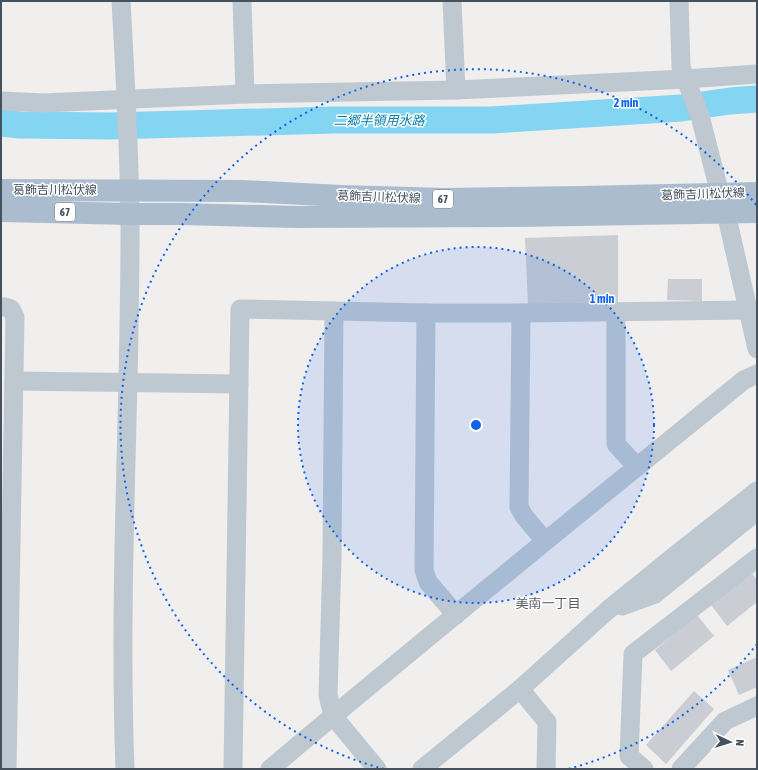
<svg xmlns="http://www.w3.org/2000/svg" width="758" height="770" viewBox="0 0 758 770" font-family="'Asap Condensed','Noto Sans JP',sans-serif">
  <style>
    .lines { fill: none; stroke-linecap: round; stroke-linejoin: round }
    .river { stroke: #84d5f1; stroke-width: 27 }
    .building { fill: #cacdd3 }
    .minor { stroke: #bec8d1; stroke-width: 19 }
    .major { stroke: #acbccf; stroke-width: 22 }
    .ring { fill: none; stroke: #0e64eb; stroke-width: 2; stroke-dasharray: 2 4 }
    .labels { text-anchor: middle; dominant-baseline: central; stroke-width: 3; stroke-linejoin: round; paint-order: stroke }
    .shield { fill: #fff; stroke: #7d858e; stroke-width: 1 }
    .shield-label { font-size: 11px; font-weight: bold; fill: #45515d }
    .street-label { font-size: 12px; fill: #45515d; stroke: #fff }
    .water-label { font-size: 13px; font-style: italic; fill: #047faa; stroke: #fff }
    .neighbourhood-label { font-size: 13px; fill: #5a5e64; stroke: #fff }
    .centre { fill: #0e64eb; stroke: #fff; stroke-width: 2 }
    .ring-label { font-size: 12px; text-anchor: middle; font-weight: bold; fill: #0e64eb; stroke: #fff; stroke-width: 3; stroke-linejoin: round; paint-order: stroke }
  </style>
  <rect width="100%" height="100%" fill="#f1eeee"/>
  <g class="lines">
    <!-- river -->
    <polyline class="river" points="1,123 20,125 109,126 334,120 492,120 681,108 730,101 757,99"/>
  </g>
  <!-- building -->
  <g class="building">
    <polygon points="618,235 618,302 528,304 525,238"/>
    <polygon points="668,279 702,279 702,301 667,300"/>
    <polygon points="752,573 757,580 757,602 727,626 711,605"/>
    <polygon points="697,615 714,636 671,671 655,650"/>
    <polygon points="757,657 757,687 739,695 728,670"/>
    <polygon points="694,691 714,709 666,764 646,745"/>
  </g>
  <g class="lines">
    <!-- minor -->
    <g class="minor">
      <path d="M121 1C125 72 129 142 130 213 131 398 118 584 125 769"/>
      <polyline points="242,1 245,94"/>
      <polyline points="452,1 456,90"/>
      <polyline points="679,1 681,67 700,116 720,194"/>
      <polyline points="1,101 44,103 245,94 456,90 686,79 757,74"/>
      <polyline points="726,213 757,349"/>
      <polyline points="1,307 5,307 11,309 15,317 7,769"/>
      <polyline points="334,311 332,558 328,695 333,716 377,769"/>
      <polyline points="616,312 616,444 637,467"/>
      <polyline points="426,313 424,570 428,582 456,615"/>
      <polyline points="521,313 519,507 524,516 545,541"/>
      <polyline points="14,381 239,384"/>
      <polyline points="622,606 655,594 757,511"/>
      <polyline points="520,689 547,722 546,769"/>
      <polyline points="233,769 240,309 426,313 521,313 748,310"/>
      <path d="M270 769C426 637 585 509 744 380L757 374"/>
      <polyline points="422,769 520,689 608,610 677,554 757,491"/>
      <polyline points="644,769 629,756 633,654 757,558"/>
      <polyline points="681,769 725,721 757,706"/>
    </g>
    <!-- major -->
    <g class="major">
      <polyline points="1,190 243,191 342,196 445,199 581,197 757,193"/>
      <polyline points="1,211 130,214 182,214 297,217 518,216 757,212"/>
    </g>
  </g>
  <!-- distance rings -->
  <circle cx="476" cy="425" r="178" fill="#0e64eb" fill-opacity=".12"/>
  <g class="ring">
    <circle cx="476" cy="425" r="178"/>
    <path d="M757 644A356 356 0 0 1 568 769M384 769A356 356 0 1 1 757 206"/>
  </g>
  <g class="labels">
    <!-- shield labels -->
    <g class="shield">
      <rect x="433" y="190" width="20" height="18" rx="3"/>
      <rect x="55" y="203" width="20" height="18" rx="3"/>
    </g>
    <g class="shield-label">
      <text x="443" y="199">67</text>
      <text x="65" y="212">67</text>
    </g>
    <!-- street labels -->
    <g class="street-label">
      <text x="55" y="190">葛飾吉川松伏線</text>
      <text transform="translate(703 194) rotate(-2)">葛飾吉川松伏線</text>
      <text transform="translate(379 197) rotate(2)">葛飾吉川松伏線</text>
    </g>
    <!-- water labels -->
    <g class="water-label">
      <text x="379" y="120">二郷半領用水路</text>
    </g>
    <!-- neighbourhood labels -->
    <g class="neighbourhood-label">
      <text x="548" y="603">美南一丁目</text>
    </g>
  </g>
  <circle cx="476" cy="425" r="6" class="centre"/>
  <g class="ring-label">
    <text x="626" y="107">2 min</text>
    <text x="602" y="303">1 min</text>
  </g>
  <!-- border -->
  <rect width="758" height="770" fill="none" stroke="#45515d" stroke-width="4"/>
  <!-- north arrow -->
  <g transform="translate(730 742) rotate(94)" stroke="#ffffff" stroke-width="3" paint-order="stroke">
  <path d="M0-3L7 15L0 10L-7 15Z" fill="#45515d"/>
  <text y="-6" font-size="11" font-weight="bold" text-anchor="middle" fill="#45515d">N</text>
  </g>
</svg>
